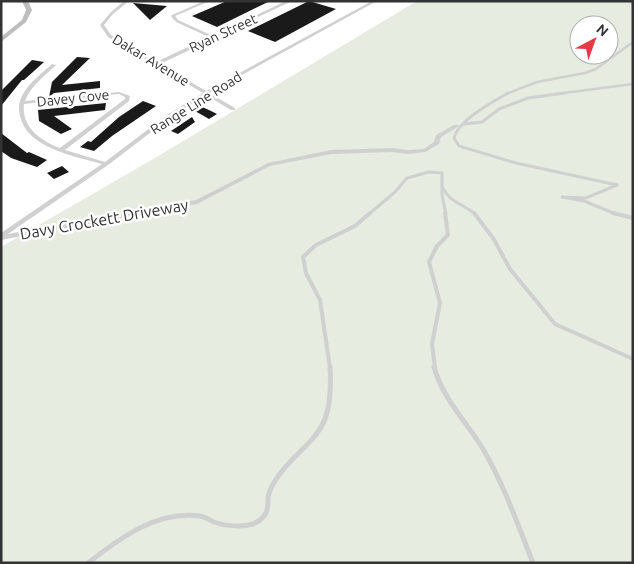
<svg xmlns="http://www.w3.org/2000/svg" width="634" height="564" viewBox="0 0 634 564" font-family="Ubuntu,sans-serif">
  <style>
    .green { fill: #e6ecdf; fill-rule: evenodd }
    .building { fill: #1a1a1a }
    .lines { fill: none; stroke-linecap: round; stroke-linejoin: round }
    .lane-far3 { stroke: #d0d0d0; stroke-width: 2.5 }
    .lane-far2 { stroke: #d0d0d0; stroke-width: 3 }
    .lane-far1 { stroke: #d0d0d0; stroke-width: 4 }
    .lane { stroke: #d0d0d0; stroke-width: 5 }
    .street { fill: #d0d0d0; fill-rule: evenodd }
    .secondary { fill: #bdbdbd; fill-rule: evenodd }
    .labels { text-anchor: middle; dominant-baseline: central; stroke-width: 5; stroke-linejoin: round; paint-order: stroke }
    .far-street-label { font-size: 14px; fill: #333; stroke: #fff }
    .street-label { font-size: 16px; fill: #333; stroke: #fff }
  </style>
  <rect width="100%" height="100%" fill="#fff"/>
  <!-- green -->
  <path class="green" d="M417 1H633V563H1V247L160 155ZM579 25H609V55H579Z"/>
  <!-- building -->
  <g class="building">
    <polygon points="227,1 270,1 217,27 192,16"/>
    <polygon points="309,1 336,9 275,42 248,31"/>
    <polygon points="133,3 167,6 150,20"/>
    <polygon points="77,57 90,58 62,85 100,81 100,88 54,93 49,97 52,82"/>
    <polygon points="32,60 44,62 24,80 22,80 1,106 1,91"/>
    <polygon points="143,101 156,106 112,136 94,151 80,147 88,141 91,142 119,117"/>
    <polygon points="106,103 105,110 54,116 72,129 61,134 39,121 38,110"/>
    <polygon points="202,107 209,110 217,114 209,119 195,111"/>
    <polygon points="192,117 195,122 178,134 171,131"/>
    <polygon points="1,133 27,153 29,152 47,160 37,167 11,158 1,151"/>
    <polygon points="62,166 69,172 54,179 47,173"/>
  </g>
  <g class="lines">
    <!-- lane-far3 -->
    <g class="lane-far3">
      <polyline points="631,1 633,6"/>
      <polyline points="506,94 537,82 585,73 596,69 633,42"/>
      <polyline points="556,94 633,84"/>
    </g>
    <!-- lane-far2 -->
    <g class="lane-far2">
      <path d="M508 93C493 102 458 120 454 138L459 146 516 163 617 185"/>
      <polyline points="464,124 482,122 499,109 528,98 565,93"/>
      <path d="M442 186C450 204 463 203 475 214"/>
      <polyline points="369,214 395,192 407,178 429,172 442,173 442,195 446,214"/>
      <polyline points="616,214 584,201 562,197 586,198 617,185"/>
    </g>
    <!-- lane-far1 -->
    <g class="lane-far1">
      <polyline points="474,213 493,238 510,269 555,324 633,359"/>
      <polyline points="613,213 633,218"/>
      <polyline points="330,368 320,300 306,273 303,257 316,245 355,226 370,213"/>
      <polyline points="435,368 432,344 440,303 429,262 437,246 448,235 445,213"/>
    </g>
    <!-- lane -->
    <g class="lane">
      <path d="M434 367C443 399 466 421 483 449 504 485 518 525 533 563"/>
      <path d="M88 563C120 538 157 510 200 516 206 517 209 520 214 522 225 526 244 528 255 523 267 517 268 510 268 499 268 492 272 486 275 481 288 458 315 444 325 419 331 403 331 384 330 367"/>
    </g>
    <!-- street -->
    <path class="street" d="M124 1H129L113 14 104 25 111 35 156 62 209 37 176 22 171 16 172 15 204 1H210L175 16 178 20 213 36 286 1H292L216 37 215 39H213L160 64 206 91 372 1H377L209 93 235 108V110H231L206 95 171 117 108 165 8 234 196 200 268 163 331 150 392 148 408 150 424 149 434 142 436 135 454 125H458L459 126 441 137 439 144 425 152 408 154 392 152 331 154 270 166 197 204 1 240V233L102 164C74 156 27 148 20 116 18 107 19 101 23 94 30 82 42 73 52 64L56 65C45 76 31 85 25 101L119 92 130 96 129 101 65 150 105 162 167 115 203 93 108 37 100 25 111 12ZM119 94 125 97V99L60 148C41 141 21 127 24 104Z"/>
    <!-- secondary -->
    <polygon class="secondary" points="22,1 28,1 32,10 26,22 1,42 1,37 22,20 26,10"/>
  </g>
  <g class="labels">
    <!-- far-street labels -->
    <g class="far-street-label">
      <text transform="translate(223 33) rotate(-25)">Ryan Street</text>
      <text transform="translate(151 60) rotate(31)">Dakar Avenue</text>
      <text transform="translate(73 98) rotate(-6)">Davey Cove</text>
      <text transform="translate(196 103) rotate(-32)">Range Line Road</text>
    </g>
    <!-- street labels -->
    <g class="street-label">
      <text transform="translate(104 219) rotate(-10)">Davy Crockett Driveway</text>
    </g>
  </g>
  <!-- border -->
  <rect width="634" height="564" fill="none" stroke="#333333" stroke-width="5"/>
  <!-- north arrow -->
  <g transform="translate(594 40) rotate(41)"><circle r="24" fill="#ffffff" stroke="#adadad"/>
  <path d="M0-4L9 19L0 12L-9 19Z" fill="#e63946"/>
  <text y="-8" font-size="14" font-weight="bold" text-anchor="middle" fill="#333333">N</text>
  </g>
</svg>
